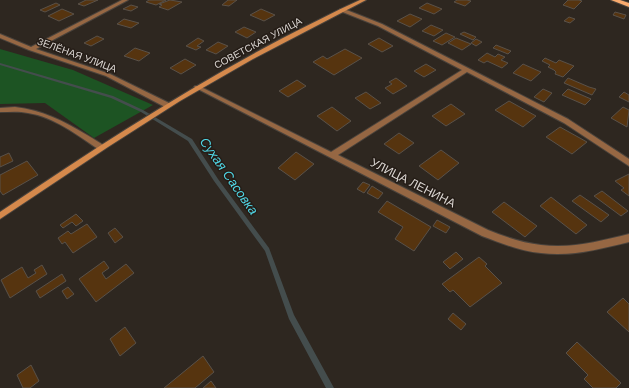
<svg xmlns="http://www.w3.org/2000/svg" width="629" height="388" viewBox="0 0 629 388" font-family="'DM Sans',sans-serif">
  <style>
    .green { fill: #1d5423 }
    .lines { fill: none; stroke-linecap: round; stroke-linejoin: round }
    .stream { fill: #444d4d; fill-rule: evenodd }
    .building { fill: #56340f; stroke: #595149 }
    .street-casing { stroke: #4a433c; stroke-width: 2 }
    .secondary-casing { stroke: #4a433c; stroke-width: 2 }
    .primary-casing { stroke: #4a433c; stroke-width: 2 }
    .street { fill: #966743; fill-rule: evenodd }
    .secondary { fill: #d5894c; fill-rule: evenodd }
    .primary { fill: #f8aa6d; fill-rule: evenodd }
    .labels { text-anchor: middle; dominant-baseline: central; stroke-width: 3; stroke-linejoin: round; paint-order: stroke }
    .far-street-label { font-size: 10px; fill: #dbd6d2; stroke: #251d17 }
    .street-label { font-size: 12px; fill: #dbd6d2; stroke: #251d17 }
    .water-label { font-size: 13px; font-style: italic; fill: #50d8e7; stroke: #251d17 }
  </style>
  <rect width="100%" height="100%" fill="#2e2720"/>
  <!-- green -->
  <polygon class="green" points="0,49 73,70 153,105 94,138 45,103 0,104"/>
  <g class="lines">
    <!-- stream -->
    <polygon class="stream" points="0,63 113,96 143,110 192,139 218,179 269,248 294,315 334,388 326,388 289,319 265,251 214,181 188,141 141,112 111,98 0,65"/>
  </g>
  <!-- building -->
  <g class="building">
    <polygon points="86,0 98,0 84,6 78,4"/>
    <polygon points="149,0 166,0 156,5 146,2"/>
    <polygon points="170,0 182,2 168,10 159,7 162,5 159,4"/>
    <polygon points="228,0 237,0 229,6 222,5"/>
    <polygon points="457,0 467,0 471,1 465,6 454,2"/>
    <polygon points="568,0 579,0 582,1 574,9 563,5"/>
    <polygon points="56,3 60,5 45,12 40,10"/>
    <polygon points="427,3 442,9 434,14 419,8"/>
    <polygon points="131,5 138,7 131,11 123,9"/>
    <polygon points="62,9 74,14 59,21 48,16"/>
    <polygon points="261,9 275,15 264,21 250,15"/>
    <polygon points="615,12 626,15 624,19 613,15"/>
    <polygon points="410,14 422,19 410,27 397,21"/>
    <polygon points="569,17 575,19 570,23 564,21"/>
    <polygon points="124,19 139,23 131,28 117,24"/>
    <polygon points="431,25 443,30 434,36 422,31"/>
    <polygon points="244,27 256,32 247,38 235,32"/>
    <polygon points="464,32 476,37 473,40 460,34"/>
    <polygon points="446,33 455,37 442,45 433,41"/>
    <polygon points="97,36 104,39 91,46 84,43"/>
    <polygon points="198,38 204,41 197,46 201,47 196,50 186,46"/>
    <polygon points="379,38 393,46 382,52 368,44"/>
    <polygon points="456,38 471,44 462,50 448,43"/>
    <polygon points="476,39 482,42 476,46 471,43"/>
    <polygon points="218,42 228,46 216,54 206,50"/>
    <polygon points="496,45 511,51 508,54 493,48"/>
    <polygon points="135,48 150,53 139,61 124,56"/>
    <polygon points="345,49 362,58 334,75 313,62 323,56 327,59"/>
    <polygon points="487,53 495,57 498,54 505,57 501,60 508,63 502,68 487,61 484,63 478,60"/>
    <polygon points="545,58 556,63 559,60 574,66 563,77 555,74 556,72 554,70 548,67 550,65 542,61"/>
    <polygon points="185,59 196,65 181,74 170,68"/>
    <polygon points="426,64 436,70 424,77 414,71"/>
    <polygon points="523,64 541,72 531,81 513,73"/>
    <polygon points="396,78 407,86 393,94 385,88 392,84 389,82"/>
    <polygon points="568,78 589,87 596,89 592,95 564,83"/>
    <polygon points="297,80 306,86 288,97 279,91"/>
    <polygon points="543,89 552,93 544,102 534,97"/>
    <polygon points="568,89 591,99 585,105 562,95"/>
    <polygon points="366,92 381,103 370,109 355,98"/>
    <polygon points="624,92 629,95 629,102 619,97"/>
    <polygon points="509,101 536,116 523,127 495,110"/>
    <polygon points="451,104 465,114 446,126 432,116"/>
    <polygon points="332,107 351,121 337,131 317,116"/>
    <polygon points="623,107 629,110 627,127 611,118"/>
    <polygon points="560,127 587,142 572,154 546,137"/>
    <polygon points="399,133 414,143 399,154 384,144"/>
    <polygon points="441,150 459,163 438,180 419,166"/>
    <polygon points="296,152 314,164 295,180 278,168"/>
    <polygon points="9,153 13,161 0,167 0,157"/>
    <polygon points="27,161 38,175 3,195 0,191 0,175"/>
    <polygon points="629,174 629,196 621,190 624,188 615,181"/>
    <polygon points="363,182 370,185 364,193 357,189"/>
    <polygon points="372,186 383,193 378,199 367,193"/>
    <polygon points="602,191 628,211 621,216 594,196"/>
    <polygon points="580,195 609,215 601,222 572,201"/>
    <polygon points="551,197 587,225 576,234 540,206"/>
    <polygon points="387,201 431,227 414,251 395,239 403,227 378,212"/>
    <polygon points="504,202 537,226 525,237 492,212"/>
    <polygon points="76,214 83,221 76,226 72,222 63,228 60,225"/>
    <polygon points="437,220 450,227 446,233 433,226"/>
    <polygon points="87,224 97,237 73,253 65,242 62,244 58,238 68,231 71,234"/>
    <polygon points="115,228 123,237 115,243 108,233"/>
    <polygon points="456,252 463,259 450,269 443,262"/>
    <polygon points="479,257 487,264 485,266 502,283 470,307 453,290 450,292 442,284"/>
    <polygon points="104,261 109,268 102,273 106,279 126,264 134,273 96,302 79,279"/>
    <polygon points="42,265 47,274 10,298 1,280 22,267 28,278 36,273 34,270"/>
    <polygon points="62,274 66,281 40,298 36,291"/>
    <polygon points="68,287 74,294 67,299 62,291"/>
    <polygon points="623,298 629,304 629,332 607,312"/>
    <polygon points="453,313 466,324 461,330 448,319"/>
    <polygon points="125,327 136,343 120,356 110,339"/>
    <polygon points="577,342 621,383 616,388 593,388 584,379 588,375 566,353"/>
    <polygon points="203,356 214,372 195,388 164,388"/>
    <polygon points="31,365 39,381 30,388 23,388 17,375"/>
    <polygon points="211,381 216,388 203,388"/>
  </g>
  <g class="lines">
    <!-- street casing -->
    <g class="street-casing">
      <g id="street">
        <polygon points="122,0 128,0 36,49 110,74 169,103 169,107 165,107 106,76 29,50 0,38 0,34 31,47"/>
        <path d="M340 9H344L382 24 568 119 629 159V166L564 123 467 72 338 155 488 230C505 237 523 243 541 245 571 249 600 241 629 234V242C600 249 571 257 541 253 520 251 501 243 482 236L194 87 195 86H199L331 152 462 70 378 26 340 11Z"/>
        <path d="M15 107C42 110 64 121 87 135 93 139 100 142 105 147L101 150 98 149C77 135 54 117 28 113 19 111 10 112 0 112V108Z"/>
      </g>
    </g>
    <!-- secondary casing -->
    <g class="secondary-casing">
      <path id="secondary" d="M360 0H366L253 59 180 101 108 147 0 219V212C92 150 184 90 281 39 307 26 333 12 360 0Z"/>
    </g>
    <!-- primary casing -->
    <g class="primary-casing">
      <polygon id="primary" points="611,0 620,0 629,3 629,7"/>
    </g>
    <!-- street -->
    <use href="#street" class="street"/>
    <!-- secondary -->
    <use href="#secondary" class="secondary"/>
    <!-- primary -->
    <use href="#primary" class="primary"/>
  </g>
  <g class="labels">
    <!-- far-street labels -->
    <g class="far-street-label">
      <text transform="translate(258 43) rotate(-28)">СОВЕТСКАЯ УЛИЦА</text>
      <text transform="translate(77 55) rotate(20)">ЗЕЛЁНАЯ УЛИЦА</text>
    </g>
    <!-- street labels -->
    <g class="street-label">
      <text transform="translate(413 183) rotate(27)">УЛИЦА ЛЕНИНА</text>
    </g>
    <!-- water labels -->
    <g class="water-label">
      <text transform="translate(229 176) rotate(55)">Сухая Сасовка</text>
    </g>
  </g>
</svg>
